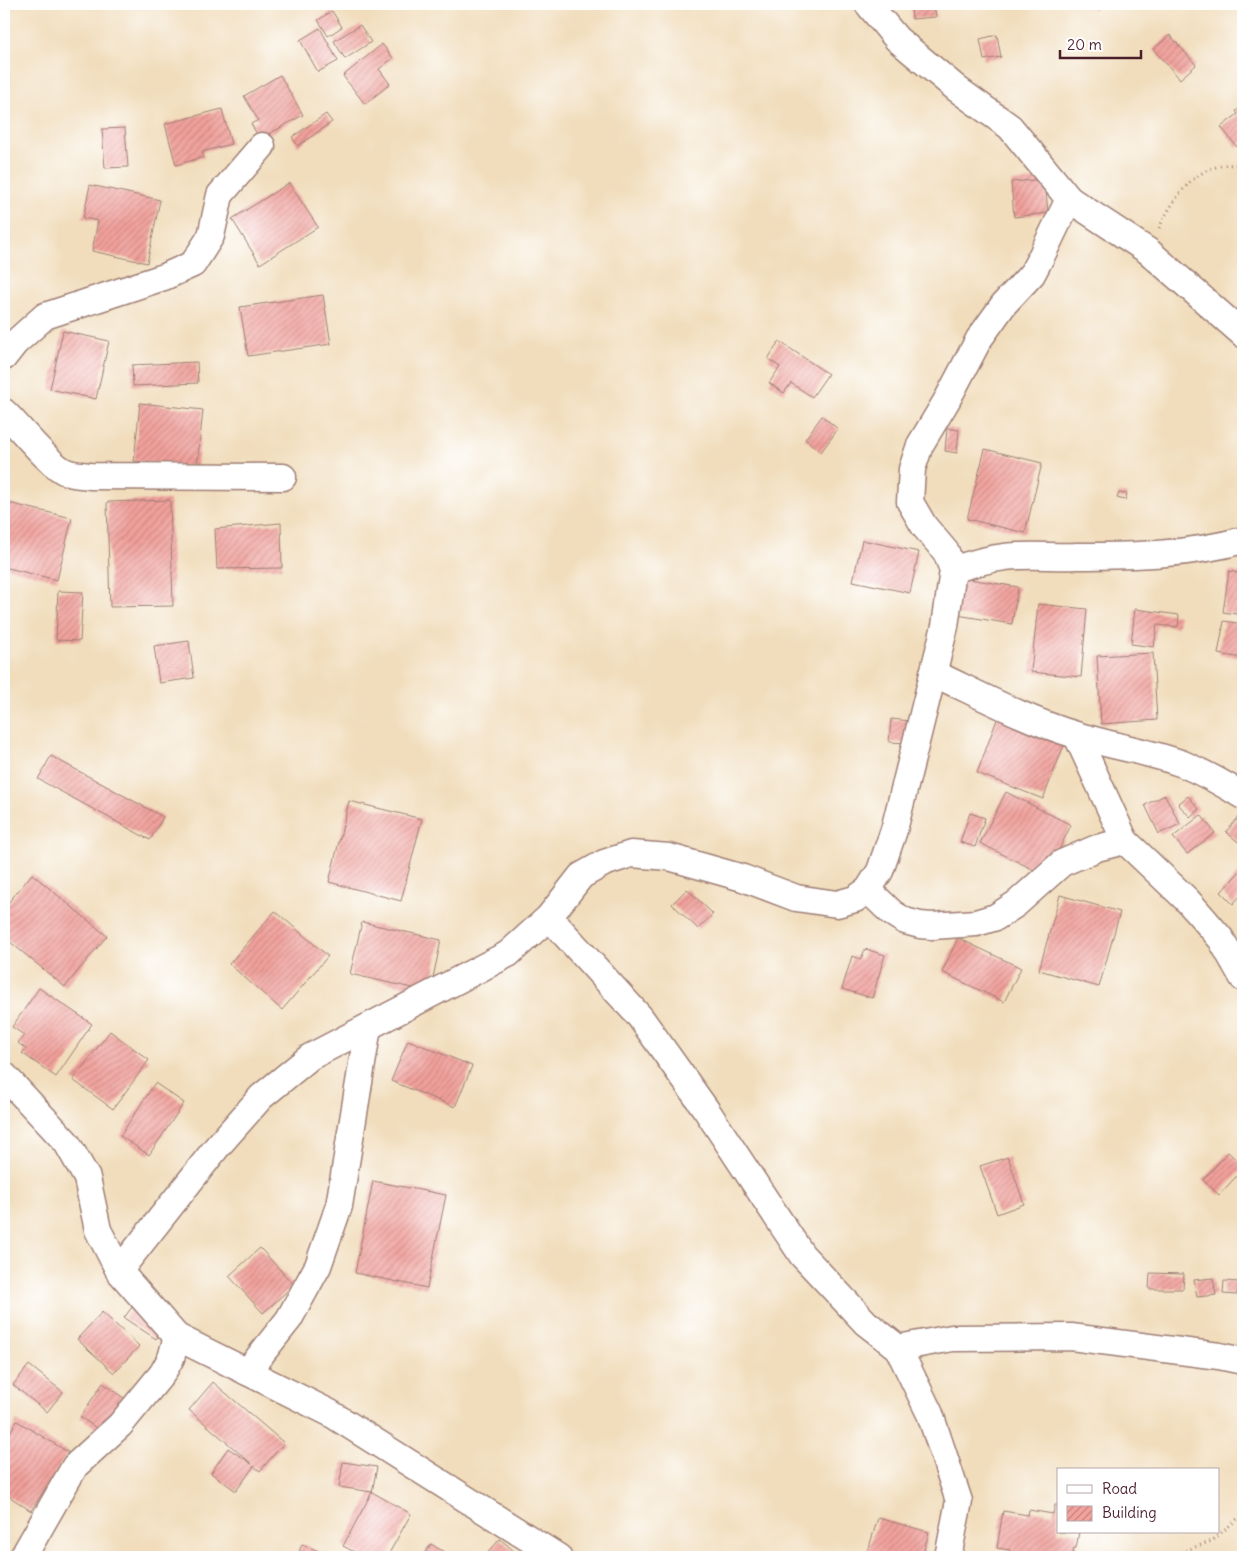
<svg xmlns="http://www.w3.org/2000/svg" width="1247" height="1561" viewBox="0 0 1247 1561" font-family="Delius,sans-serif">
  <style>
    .building { fill: url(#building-hatch) }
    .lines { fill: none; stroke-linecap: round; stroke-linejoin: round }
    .street-casing { stroke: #9e7e74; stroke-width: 29 }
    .path { stroke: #9e7e74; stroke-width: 3; stroke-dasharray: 1 4; stroke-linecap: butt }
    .street { stroke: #fff; stroke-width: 26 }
  </style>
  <defs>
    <pattern id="building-hatch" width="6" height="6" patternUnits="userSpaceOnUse" patternTransform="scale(1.25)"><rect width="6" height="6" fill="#f2a19c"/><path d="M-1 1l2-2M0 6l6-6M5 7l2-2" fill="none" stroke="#c6837f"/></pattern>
  </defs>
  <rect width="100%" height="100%" fill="#fff"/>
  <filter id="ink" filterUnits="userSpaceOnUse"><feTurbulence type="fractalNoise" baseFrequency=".02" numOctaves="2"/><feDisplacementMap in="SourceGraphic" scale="10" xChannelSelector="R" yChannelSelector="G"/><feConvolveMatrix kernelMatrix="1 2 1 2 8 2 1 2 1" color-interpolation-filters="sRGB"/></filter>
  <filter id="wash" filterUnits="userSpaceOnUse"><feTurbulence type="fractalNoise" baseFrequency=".0096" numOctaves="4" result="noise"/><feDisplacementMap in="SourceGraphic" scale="20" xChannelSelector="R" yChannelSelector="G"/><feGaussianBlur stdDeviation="1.12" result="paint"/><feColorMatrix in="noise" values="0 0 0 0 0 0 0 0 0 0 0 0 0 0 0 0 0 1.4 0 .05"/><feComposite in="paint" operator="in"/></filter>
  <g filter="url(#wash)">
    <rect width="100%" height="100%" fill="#f1ddbc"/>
    <g id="blocks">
      <!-- building -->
      <g class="building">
        <polygon points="911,4 934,4 936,17 912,19"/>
        <polygon points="1091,4 1113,4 1093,10"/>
        <polygon points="332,11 342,27 328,36 318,20"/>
        <polygon points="360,25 371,42 345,59 334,41"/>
        <polygon points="320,28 338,61 318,72 300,40"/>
        <polygon points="997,35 1001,57 984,60 980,39"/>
        <polygon points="1170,35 1196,65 1180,79 1153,49"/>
        <polygon points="382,44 393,58 379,69 390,84 365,104 343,76"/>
        <polygon points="280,75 303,115 260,139 251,124 258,120 244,96"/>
        <polygon points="1243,106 1243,142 1237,147 1221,127 1238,114 1236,111"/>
        <polygon points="222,109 231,144 202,152 204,157 176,165 165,124"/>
        <polygon points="326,114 332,122 298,146 292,137"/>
        <polygon points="125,128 128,167 105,168 102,129"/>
        <polygon points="1045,179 1048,213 1014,217 1011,182"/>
        <polygon points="289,183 318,227 260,264 232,219"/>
        <polygon points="90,185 160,200 147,263 92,251 98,221 83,218"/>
        <polygon points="323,295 331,344 248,356 240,307"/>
        <polygon points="63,331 109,341 96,399 50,389"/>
        <polygon points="779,341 828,374 812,397 791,383 784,393 769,383 780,367 768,359"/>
        <polygon points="197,362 198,383 133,386 132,365"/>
        <polygon points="140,403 203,410 197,467 134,461"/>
        <polygon points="822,416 838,429 821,452 805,439"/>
        <polygon points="947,428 959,430 957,453 945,451"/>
        <polygon points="985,449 1042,463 1025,533 967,519"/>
        <polygon points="1119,493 1127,494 1125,500 1117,498"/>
        <polygon points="170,500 173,606 110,607 107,502"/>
        <polygon points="4,502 72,518 57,580 4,567"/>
        <polygon points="281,523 282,568 217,569 215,529"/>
        <polygon points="862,540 919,552 910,593 853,581"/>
        <polygon points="1229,571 1243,574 1243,615 1223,612"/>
        <polygon points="963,578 1018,587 1012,624 957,615"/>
        <polygon points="58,591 83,592 80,641 56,640"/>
        <polygon points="1038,604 1087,609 1081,677 1031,672"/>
        <polygon points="1135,609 1179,615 1178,627 1157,625 1154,647 1131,644"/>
        <polygon points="1224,621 1243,624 1243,658 1218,654"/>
        <polygon points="189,641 194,678 159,683 154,646"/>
        <polygon points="1153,653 1157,720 1101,724 1097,656"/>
        <polygon points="999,714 1066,740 1043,799 977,773"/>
        <polygon points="891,719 910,721 908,743 889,742"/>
        <polygon points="51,756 163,817 150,840 38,779"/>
        <polygon points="1006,792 1071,825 1046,876 980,843"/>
        <polygon points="1165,795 1180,824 1159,834 1145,805"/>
        <polygon points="1188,796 1199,809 1190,817 1178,804"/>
        <polygon points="349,801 422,819 401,901 329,882"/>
        <polygon points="1243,812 1243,846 1226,832"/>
        <polygon points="970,813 985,818 975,847 960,842"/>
        <polygon points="1201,815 1215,833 1187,854 1173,837"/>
        <polygon points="1243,868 1243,893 1233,904 1221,892"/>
        <polygon points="32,874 107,936 65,987 4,937 4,908"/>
        <polygon points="687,889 713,914 698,929 672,904"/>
        <polygon points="1060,895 1120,912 1099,987 1039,970"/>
        <polygon points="275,911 328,956 282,1010 229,964"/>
        <polygon points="362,922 441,940 430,992 350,974"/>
        <polygon points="958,938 1021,968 1004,1002 942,972"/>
        <polygon points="865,949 885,955 872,998 842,989 852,956 861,959"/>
        <polygon points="39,988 92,1024 56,1077 22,1053 26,1049 18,1043 24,1035 12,1027"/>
        <polygon points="110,1031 149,1060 113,1109 73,1080"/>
        <polygon points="408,1040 472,1066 455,1107 391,1081"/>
        <polygon points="155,1083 184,1103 149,1155 120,1136"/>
        <polygon points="1228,1152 1243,1166 1243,1169 1219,1195 1203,1180"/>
        <polygon points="1008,1157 1024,1204 997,1214 980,1166"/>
        <polygon points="373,1181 446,1195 427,1288 355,1273"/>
        <polygon points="260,1248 294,1285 263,1313 229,1276"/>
        <polygon points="1150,1273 1184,1274 1183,1289 1149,1289"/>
        <polygon points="1213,1278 1216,1295 1197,1297 1194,1280"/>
        <polygon points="1224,1281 1239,1282 1237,1295 1223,1294"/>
        <polygon points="132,1307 164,1328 156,1339 124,1318"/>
        <polygon points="102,1312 139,1346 114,1373 77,1339"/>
        <polygon points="29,1365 63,1392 47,1412 13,1385"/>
        <polygon points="213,1382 284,1443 260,1471 254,1466 236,1491 211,1473 228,1448 252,1464 189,1410"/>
        <polygon points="103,1383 128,1401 105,1434 80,1417"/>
        <polygon points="17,1421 68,1452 31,1511 4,1493 4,1442"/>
        <polygon points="343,1462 377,1467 372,1492 339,1487"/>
        <polygon points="372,1492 411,1514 387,1557 364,1557 343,1546"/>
        <polygon points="1055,1505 1058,1505 1058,1532 1079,1532 1076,1548 1074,1548 1072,1557 1009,1557 1010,1550 997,1548 1003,1511 1028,1515 1029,1510 1053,1514"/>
        <polygon points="878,1518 929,1532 922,1557 866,1557"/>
        <polygon points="500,1539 521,1557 484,1557"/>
        <polygon points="302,1544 332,1557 297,1557"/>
        <polygon points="431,1544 452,1557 422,1557"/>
      </g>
    </g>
  </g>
  <g filter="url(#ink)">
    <use href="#blocks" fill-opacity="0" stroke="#9e7e74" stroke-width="1"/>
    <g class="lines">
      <!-- street casing -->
      <g class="street-casing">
        <g id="street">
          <polyline points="868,4 897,39 957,89 1010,127 1069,199 1148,251 1243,334"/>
          <polyline points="4,357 15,343 45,316 164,277 193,264 211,236 220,195 262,146"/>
          <path d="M4 412C19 426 50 466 66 472 73 475 83 475 90 476L283 477"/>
          <path d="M953 570C970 564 987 559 1005 557 1029 554 1053 557 1077 556 1132 556 1190 555 1243 540"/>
          <path d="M933 673C980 695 1026 720 1076 735 1111 746 1148 751 1183 764 1204 773 1224 784 1243 796"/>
          <polyline points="1077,736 1125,841 1187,900 1203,918 1221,939 1243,978"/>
          <polyline points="868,890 892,913 905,921 920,925 932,926 976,923 996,917 1016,904 1062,863 1097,848 1125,841"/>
          <polyline points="549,917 640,1017 707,1111 802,1255 866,1323 898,1348 952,1338 1071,1337 1219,1356 1243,1361"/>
          <polyline points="4,1075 67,1143 87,1178 98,1230 119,1271 177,1337 330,1413 558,1557"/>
          <polyline points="119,1271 217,1147 261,1097 310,1057 508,954 549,917 581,876 604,863 631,854 669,857 743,878 796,898 837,904 855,899 868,890 880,871 894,830 945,626 953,570 946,552 924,526 910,502 912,469 920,445 947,400 979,339 1004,304 1032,274 1042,255 1069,199"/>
          <polyline points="898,1348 930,1414 959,1501 948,1557"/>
          <polyline points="247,1372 289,1319 318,1266 339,1206 368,1027"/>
          <polyline points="23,1557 75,1466 120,1425 162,1374 171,1358 177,1337"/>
        </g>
      </g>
      <!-- path -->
      <g class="path">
        <path d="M1159 228C1172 202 1190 172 1220 166 1227 164 1236 165 1243 165"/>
        <polyline points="1167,1557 1212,1541 1243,1514"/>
      </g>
      <!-- street -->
      <use href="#street" class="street"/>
    </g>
  </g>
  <!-- margin -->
  <rect width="1247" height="1561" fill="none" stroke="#fff" stroke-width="20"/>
  <!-- legend -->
  <rect x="1057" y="1468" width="162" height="65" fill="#ffffff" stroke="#b7a5aa"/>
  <rect x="1067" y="1485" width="25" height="8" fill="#ffffff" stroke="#b7a5aa"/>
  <text x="1102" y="1494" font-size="15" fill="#4a1f2b">Road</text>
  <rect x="1067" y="1506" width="25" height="15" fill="url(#building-hatch)" stroke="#b7a5aa"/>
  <text x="1102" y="1518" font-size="15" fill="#4a1f2b">Building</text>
  <!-- scale -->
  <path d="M1060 50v8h81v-8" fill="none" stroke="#4a1f2b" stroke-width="2.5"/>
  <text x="1067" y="50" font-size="15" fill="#4a1f2b" stroke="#ffffff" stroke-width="4" paint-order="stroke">20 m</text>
</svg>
